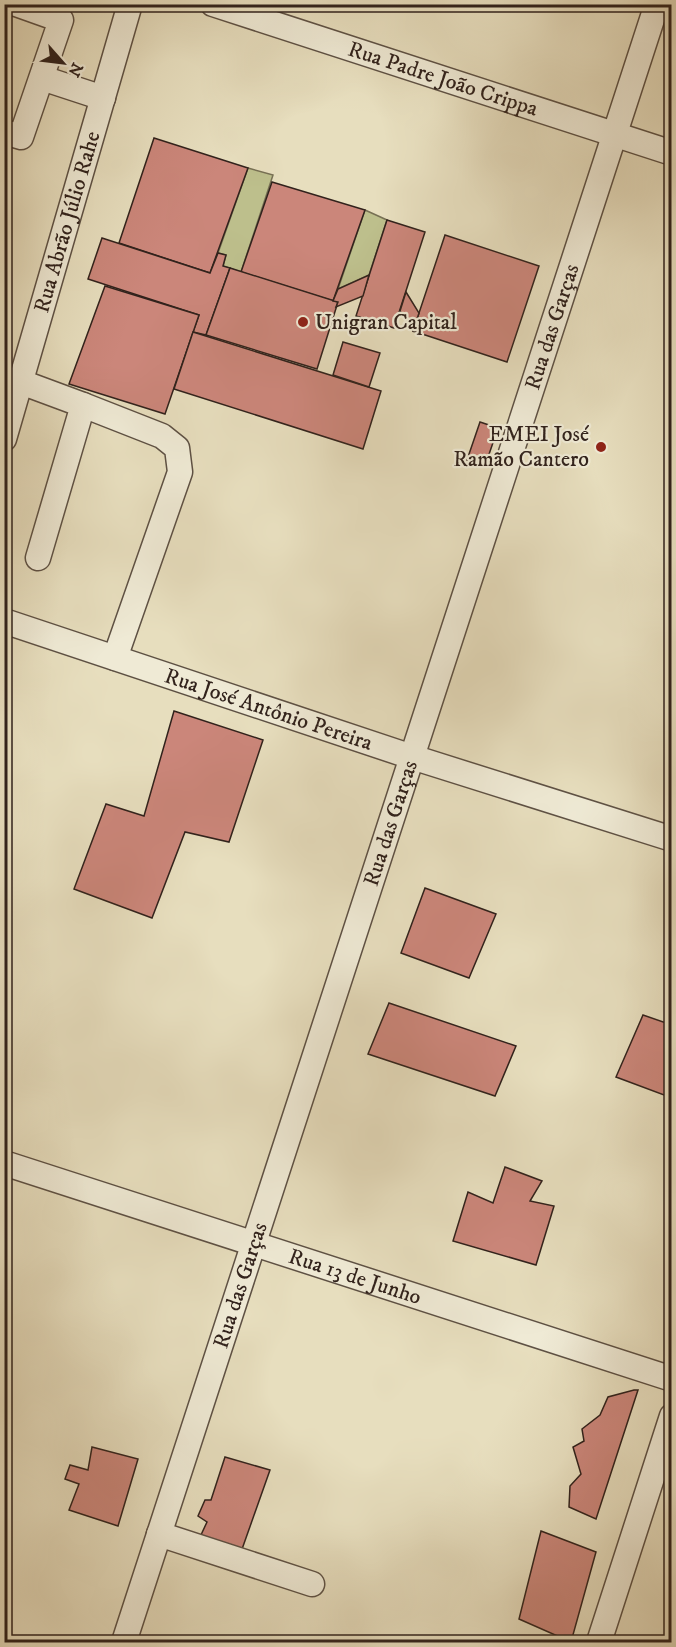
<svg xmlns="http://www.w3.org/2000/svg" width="676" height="1647" viewBox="0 0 676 1647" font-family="'IM FELL DW Pica',serif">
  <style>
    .green { fill: #bdbf8c; stroke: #777054; stroke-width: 1.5 }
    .building { fill: #cb867a; stroke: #31221c; stroke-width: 1.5 }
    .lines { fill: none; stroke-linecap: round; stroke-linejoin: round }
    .minor-casing { stroke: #5e5144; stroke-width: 27 }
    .minor { stroke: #efead5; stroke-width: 24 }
    .poi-dot { fill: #8f2418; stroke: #efead5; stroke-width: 2 }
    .labels { text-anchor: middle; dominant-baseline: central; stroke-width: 4.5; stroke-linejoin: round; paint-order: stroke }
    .street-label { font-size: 22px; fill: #31221c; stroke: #efead5 }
    .poi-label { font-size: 22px; fill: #31221c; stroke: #efead5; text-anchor: start }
  </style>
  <rect width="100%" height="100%" fill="#e7debe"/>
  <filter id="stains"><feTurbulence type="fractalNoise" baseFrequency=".00333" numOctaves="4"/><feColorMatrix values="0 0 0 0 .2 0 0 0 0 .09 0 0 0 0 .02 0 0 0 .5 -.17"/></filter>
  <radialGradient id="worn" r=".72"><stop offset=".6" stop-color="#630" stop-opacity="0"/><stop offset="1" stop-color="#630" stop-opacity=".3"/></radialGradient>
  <!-- green -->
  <g class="green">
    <polygon points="248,168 273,175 241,272 223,266 226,255 218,253"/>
    <polygon points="365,210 387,220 369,275 338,289"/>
  </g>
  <!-- building -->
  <g class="building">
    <polygon points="154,138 248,168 210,273 119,243"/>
    <polygon points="272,182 365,210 333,301 241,272"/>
    <polygon points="387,220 425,232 394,328 356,316"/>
    <polygon points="445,235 539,266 507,362 413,331"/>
    <polygon points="102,238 210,273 218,253 226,255 223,266 230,268 206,335 193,332 199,315 88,279"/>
    <polygon points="230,268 338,302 317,369 206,335"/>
    <polygon points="369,275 363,296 336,307 338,302 333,301 338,289"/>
    <polygon points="105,286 199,315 165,414 69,384"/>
    <polygon points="406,292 419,313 413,331 400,311"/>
    <polygon points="193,332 381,391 363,449 174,389"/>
    <polygon points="343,342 380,353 369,387 333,375"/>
    <polygon points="480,422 498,428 485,466 467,460"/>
    <polygon points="174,711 263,740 229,842 185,832 152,918 74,889 106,804 144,816"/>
    <polygon points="425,888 496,914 469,978 401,953"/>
    <polygon points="389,1003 516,1046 495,1096 368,1054"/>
    <polygon points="643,1015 672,1025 672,1098 616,1077"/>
    <polygon points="505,1167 542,1181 530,1201 554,1206 536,1265 453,1241 468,1192 493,1203"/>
    <polygon points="634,1390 638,1390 596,1519 569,1507 570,1486 581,1474 573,1447 584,1441 582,1429 600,1415 608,1397"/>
    <polygon points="92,1447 138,1459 118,1526 69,1510 79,1484 65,1479 70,1465 88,1470"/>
    <polygon points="225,1457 270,1470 241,1552 200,1537 207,1522 198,1516 205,1500 211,1500"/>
    <polygon points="541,1531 596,1552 571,1642 519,1619"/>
  </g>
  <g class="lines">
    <!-- minor casing -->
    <g class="minor-casing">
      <g id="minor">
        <path id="s1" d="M213 4 672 153"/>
        <polyline points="42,78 103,98"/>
        <polyline points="4,132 21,137 61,20 16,4"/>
        <polyline points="21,382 83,405 38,558"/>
        <polyline points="83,405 162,436 177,448 180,472 115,658"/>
        <path id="s2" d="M4 439 130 4"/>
        <path id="s3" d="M4 621 412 757 672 839"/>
        <path id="s4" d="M4 1163 672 1379"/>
        <polyline points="159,1534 312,1584"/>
        <path id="s5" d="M124 1642 657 4"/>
        <polyline points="599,1642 672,1416"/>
      </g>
    </g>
    <!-- minor -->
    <use href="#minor" class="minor"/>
  </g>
  <!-- markers -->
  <g class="poi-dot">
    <circle cx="303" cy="322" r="6"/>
    <circle cx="601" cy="447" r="6"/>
  </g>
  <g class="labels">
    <!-- street labels -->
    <g class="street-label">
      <text stroke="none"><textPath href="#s1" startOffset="242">Rua Padre João Crippa</textPath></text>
      <text stroke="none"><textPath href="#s2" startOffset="226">Rua Abrão Júlio Rahe</textPath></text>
      <text stroke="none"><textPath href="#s5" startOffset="1383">Rua das Garças</textPath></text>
      <text stroke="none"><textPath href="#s3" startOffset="279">Rua José Antônio Pereira</textPath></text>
      <text stroke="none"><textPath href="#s5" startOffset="861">Rua das Garças</textPath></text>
      <text stroke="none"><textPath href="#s4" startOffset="369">Rua 13 de Junho</textPath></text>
      <text stroke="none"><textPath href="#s5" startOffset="375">Rua das Garças</textPath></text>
    </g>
    <!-- poi labels -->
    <g class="poi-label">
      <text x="315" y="322">Unigran Capital</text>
      <text x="589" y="434" text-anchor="end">EMEI José<tspan x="589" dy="25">Ramão Cantero</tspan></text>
    </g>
  </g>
  <!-- margin -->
  <rect width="676" height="1647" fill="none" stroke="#e7debe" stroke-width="24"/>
  <rect x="6" y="6" width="664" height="1635" fill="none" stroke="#31221c" stroke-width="3"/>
  <rect x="12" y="12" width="652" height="1623" fill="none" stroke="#31221c" stroke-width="1.5"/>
  <!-- north arrow -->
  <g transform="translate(63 63) rotate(118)" stroke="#efead5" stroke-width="4.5" paint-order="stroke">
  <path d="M0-4.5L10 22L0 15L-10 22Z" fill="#31221c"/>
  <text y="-9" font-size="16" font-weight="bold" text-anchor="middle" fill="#31221c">N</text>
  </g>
  <rect width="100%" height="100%" filter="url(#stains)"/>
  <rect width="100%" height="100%" fill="url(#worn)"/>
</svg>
